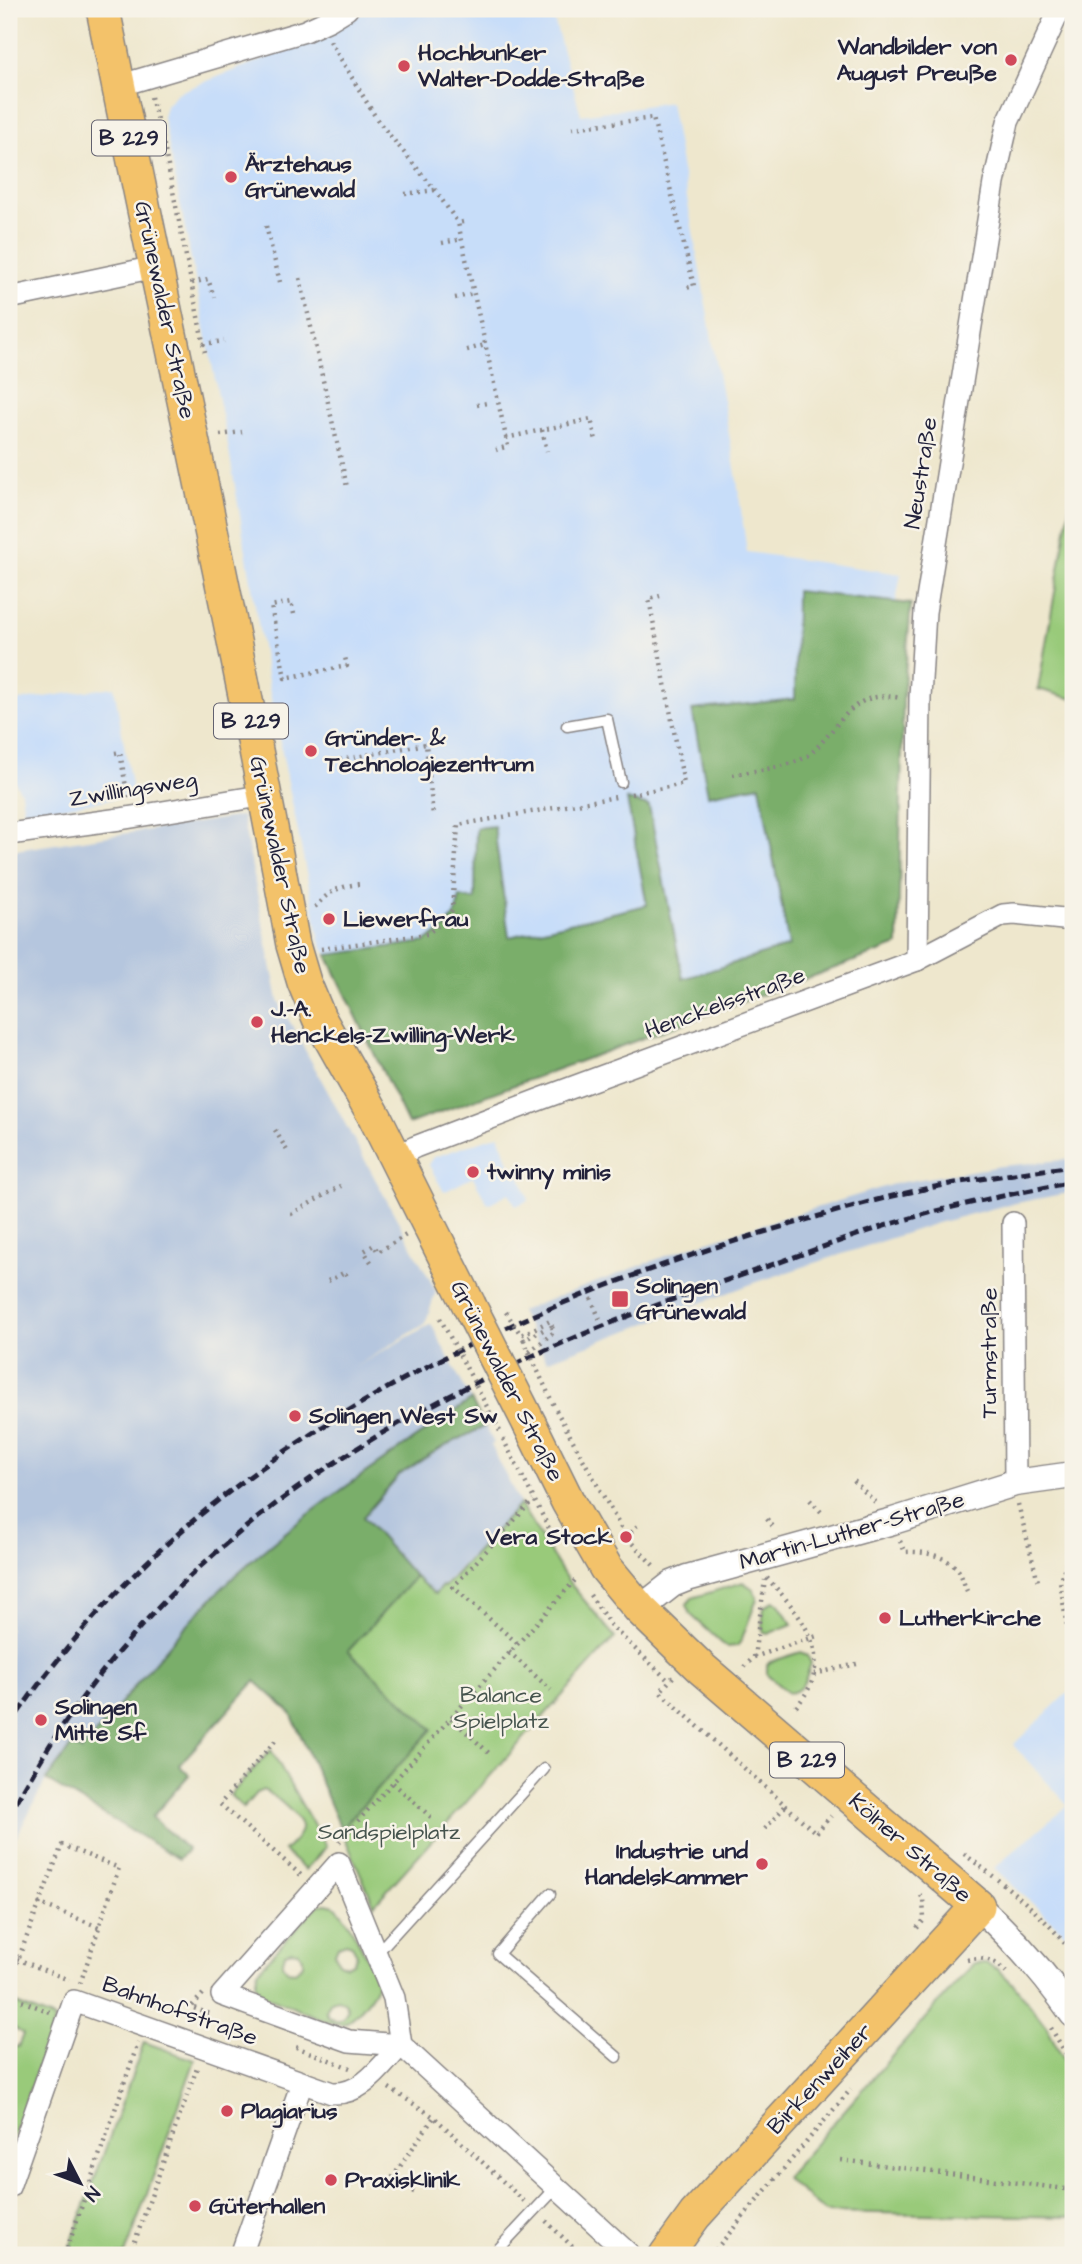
<svg xmlns="http://www.w3.org/2000/svg" width="1082" height="2264" viewBox="0 0 1082 2264" font-family="'Architects Daughter',sans-serif">
  <style>
    .built { fill: #c7ddf9 }
    .industrial { fill: #b5c6de }
    .green { fill: #99ca7a; stroke: #5e765a; stroke-width: 2; fill-rule: evenodd }
    .forest { fill: #7aae6a; stroke: #4e6852; stroke-width: 2 }
    .lines { fill: none; stroke-linecap: round; stroke-linejoin: round }
    .service-casing { stroke: #888484; stroke-width: 13 }
    .minor-casing { stroke: #888484; stroke-width: 24 }
    .tertiary-casing { stroke: #888484; stroke-width: 29 }
    .primary-casing { stroke: #888484; stroke-width: 36 }
    .path { stroke: #888484; stroke-width: 4.5; stroke-dasharray: 2 5; stroke-linecap: butt }
    .service { stroke: #fff; stroke-width: 10 }
    .minor { stroke: #fff; stroke-width: 21 }
    .tertiary { stroke: #fff; stroke-width: 26 }
    .primary { stroke: #f3c26a; stroke-width: 33 }
    .rail { stroke: #22223b; stroke-width: 5; stroke-dasharray: 10 5; stroke-linecap: butt }
    .primary-bridge-casing { stroke: #888484; stroke-width: 36; stroke-linecap: butt }
    .path-bridge { stroke: #888484; stroke-width: 4.5; stroke-dasharray: 2 5; stroke-linecap: butt }
    .primary-bridge { stroke: #f3c26a; stroke-width: 33 }
    .poi-dot { fill: #d1495b; stroke: #f7f3e8; stroke-width: 2.5 }
    .labels { text-anchor: middle; dominant-baseline: central; stroke-width: 5; stroke-linejoin: round; paint-order: stroke }
    .shield { fill: #f7f3e8; stroke: #62616f; stroke-width: 2 }
    .shield-label { font-size: 21px; font-weight: bold; fill: #22223b }
    .poi-label { font-size: 23px; font-weight: bold; fill: #22223b; stroke: #f7f3e8; text-anchor: start }
    .street-label { font-size: 23px; fill: #22223b; stroke: #f7f3e8 }
    .park-label { font-size: 23px; fill: #46544e; stroke: #f7f3e8 }
  </style>
  <rect width="100%" height="100%" fill="#f7f3e8"/>
  <filter id="ink" filterUnits="userSpaceOnUse"><feTurbulence type="fractalNoise" baseFrequency=".0143" numOctaves="2"/><feDisplacementMap in="SourceGraphic" scale="14" xChannelSelector="R" yChannelSelector="G"/><feConvolveMatrix kernelMatrix="1 2 1 2 8 2 1 2 1" color-interpolation-filters="sRGB"/></filter>
  <filter id="wash" filterUnits="userSpaceOnUse"><feTurbulence type="fractalNoise" baseFrequency=".00686" numOctaves="4" result="noise"/><feDisplacementMap in="SourceGraphic" scale="28" xChannelSelector="R" yChannelSelector="G"/><feGaussianBlur stdDeviation="1.57" result="paint"/><feColorMatrix in="noise" values="0 0 0 0 0 0 0 0 0 0 0 0 0 0 0 0 0 1.4 0 .05"/><feComposite in="paint" operator="in"/></filter>
  <g filter="url(#wash)">
    <rect width="100%" height="100%" fill="#eee7cd"/>
    <!-- built -->
    <g class="built">
      <polygon points="372,9 551,9 581,115 670,102 736,474 747,552 901,574 896,601 911,604 903,699 898,945 408,1124 320,941 270,693 228,445 163,117 166,106 177,93 296,46"/>
      <polygon points="114,687 133,796 24,813 21,792 9,772 9,702"/>
      <polygon points="499,1135 514,1176 520,1175 529,1200 516,1206 509,1193 488,1204 473,1177 444,1192 429,1165 434,1157"/>
      <polygon points="1073,1693 1073,1941 994,1868 1068,1805 1013,1745 1066,1694"/>
    </g>
    <!-- industrial -->
    <g class="industrial">
      <polygon points="242,816 278,1000 436,1291 425,1324 353,1368 431,1324 471,1400 308,1515 239,1572 178,1636 81,1751 73,1745 46,1780 9,1851 9,851"/>
      <polygon points="1073,1159 1073,1192 1006,1205 937,1223 754,1283 547,1361 520,1311 692,1246 897,1183 1001,1166"/>
      <polygon points="485,1426 494,1443 491,1445 520,1504 435,1594 415,1577 362,1517 399,1475 441,1448"/>
    </g>
    <!-- green -->
    <g class="green">
      <polygon points="1073,489 1073,699 1038,689"/>
      <polygon points="520,1504 568,1581 615,1637 374,1905 341,1829 432,1729 348,1651 415,1577 435,1594 442,1586 444,1587"/>
      <polygon points="743,1582 753,1589 757,1599 741,1641 737,1646 726,1647 690,1614 686,1605 692,1598"/>
      <polygon points="773,1601 778,1603 792,1624 768,1634 764,1633 762,1628 764,1607"/>
      <path d="M801 1652 807 1655 811 1663C806 1677 804 1692 788 1693L767 1675V1665L770 1662Z"/>
      <path d="M271 1750 326 1847 305 1870 284 1851C290 1845 300 1837 301 1829 302 1817 273 1794 263 1790L256 1793 243 1808 230 1795Z"/>
      <path d="M326 1904C330 1905 333 1905 336 1907 345 1913 377 1973 376 1984 376 1994 352 2022 342 2024 340 2024 332 2023 331 2023L268 1997 259 1992 255 1982 258 1971 313 1910 319 1905ZM346 1943 352 1945 357 1954 353 1963 346 1966 339 1963 335 1953 338 1946ZM291 1951 298 1952 303 1958V1965L295 1972 288 1971 282 1964 285 1954ZM338 1999 345 2003 348 2009 343 2018 337 2021 328 2017 326 2010 331 2001Z"/>
      <polygon points="986,1963 999,1970 1015,1986 1046,2026 1073,2077 1073,2217 825,2212 785,2178 973,1964"/>
      <polygon points="11,2002 55,2019 9,2148 9,2076 13,2060 9,2058 9,2046 18,2047 23,2034 9,2024"/>
      <polygon points="144,2042 195,2060 125,2255 67,2255"/>
    </g>
    <!-- forest -->
    <g class="forest">
      <polygon points="796,591 911,604 903,699 898,945 408,1124 327,955 425,942 445,928 455,915 460,897 475,900 476,828 494,826 509,937 647,905 627,800 649,806 683,979 789,946 760,785 708,795 692,710 795,699"/>
      <path d="M471 1400 485 1426 441 1448 399 1475 363 1517 415 1577 348 1651 432 1729 341 1829 291 1713 255 1681 179 1765 189 1775 152 1817 188 1850 179 1859 46 1780 73 1744 81 1751C132 1691 182 1624 240 1571 311 1507 393 1454 471 1400Z"/>
    </g>
  </g>
  <g filter="url(#ink)">
    <g class="lines">
      <!-- service casing -->
      <g class="service-casing">
        <g id="service">
          <polyline points="567,726 607,719 621,782"/>
          <polyline points="550,1894 498,1954 617,2057"/>
          <polyline points="377,1953 544,1769"/>
          <polyline points="493,2255 555,2189"/>
        </g>
      </g>
      <!-- minor casing -->
      <g class="minor-casing">
        <g id="minor">
          <polyline points="118,86 305,31 329,20 347,9"/>
          <polyline points="9,298 155,267"/>
          <polyline points="9,834 120,819 266,795"/>
          <polyline points="917,960 920,697 925,612 994,183 1008,122 1060,9"/>
          <polyline points="395,1157 415,1147 538,1100 917,960 1003,915 1014,914 1073,920"/>
          <polyline points="1013,1223 1015,1483"/>
          <polyline points="401,2045 349,2041 222,1995 339,1863 394,1998 401,2045 630,2255"/>
          <path d="M9 2187 74 2001 332 2093C363 2095 381 2066 401 2045"/>
          <polyline points="241,2255 302,2083"/>
        </g>
      </g>
      <!-- tertiary casing -->
      <g class="tertiary-casing">
        <g id="tertiary">
          <polyline points="640,1609 672,1584 687,1578 893,1521 1015,1483 1073,1475"/>
          <path d="M978 1906C1014 1939 1045 1974 1073 2014"/>
        </g>
      </g>
      <!-- primary casing -->
      <g class="primary-casing">
        <g id="primary">
          <path d="M103 9C165 321 236 631 293 945L304 982 319 1018 375 1117 469 1305"/>
          <polyline points="530,1425 568,1502 606,1568 640,1609 701,1668 978,1906 695,2215 666,2255"/>
        </g>
      </g>
      <!-- path -->
      <g class="path">
        <polyline points="330,41 378,121 435,190 458,223"/>
        <polyline points="151,97 164,146 205,352"/>
        <polyline points="572,128 653,118 694,286 686,288"/>
        <polyline points="405,194 435,190"/>
        <polyline points="463,222 458,223 508,446 496,450"/>
        <polyline points="266,226 280,282"/>
        <polyline points="442,243 462,239"/>
        <polyline points="300,278 347,487"/>
        <polyline points="192,283 208,279 214,297"/>
        <polyline points="455,298 474,294"/>
        <polyline points="203,344 224,341"/>
        <polyline points="467,350 485,345"/>
        <polyline points="477,405 487,403"/>
        <polyline points="542,430 547,451"/>
        <polyline points="220,435 242,432"/>
        <polyline points="506,438 591,419 596,440"/>
        <polyline points="294,614 291,602 271,606 285,678 347,666 345,657"/>
        <polyline points="115,753 120,752 128,799"/>
        <polyline points="340,760 426,744 433,816"/>
        <path d="M733 775C754 770 781 769 802 759 810 756 816 748 822 742 848 713 858 690 901 698"/>
        <polyline points="631,794 684,784 649,599 660,596"/>
        <path d="M315 907C328 892 339 886 360 884"/>
        <polyline points="321,949 427,934 444,921 452,910 458,825 616,797"/>
        <polyline points="275,1130 289,1154"/>
        <polyline points="291,1214 341,1186"/>
        <polyline points="371,1262 364,1251 374,1245 378,1252 406,1235"/>
        <polyline points="328,1281 345,1272 348,1280"/>
        <polyline points="591,1298 600,1320"/>
        <polyline points="543,1330 524,1340 529,1352 554,1332 552,1327"/>
        <polyline points="524,1340 521,1335 550,1321 552,1327"/>
        <polyline points="556,1410 626,1537 656,1568"/>
        <polyline points="503,1439 552,1534"/>
        <polyline points="854,1481 875,1502"/>
        <polyline points="810,1500 824,1515"/>
        <polyline points="1018,1504 1039,1585"/>
        <polyline points="767,1519 775,1529"/>
        <polyline points="626,1537 637,1526"/>
        <path d="M900 1541 905 1552C922 1551 946 1555 958 1570 962 1575 964 1585 967 1591"/>
        <polyline points="1071,1549 1060,1581 1072,1661"/>
        <path d="M767 1578C804 1618 840 1661 793 1710"/>
        <polyline points="590,1595 611,1626 669,1681"/>
        <polyline points="517,1643 453,1587 533,1500"/>
        <polyline points="509,1652 551,1690"/>
        <polyline points="754,1657 820,1635"/>
        <polyline points="744,1667 754,1657 765,1580"/>
        <polyline points="814,1674 861,1663"/>
        <polyline points="673,1677 660,1692 816,1833 831,1816"/>
        <polyline points="451,1718 491,1755"/>
        <polyline points="275,1741 220,1804 302,1876"/>
        <polyline points="9,1750 11,1752"/>
        <polyline points="393,1783 433,1819"/>
        <polyline points="765,1829 786,1805"/>
        <polyline points="339,1842 578,1577"/>
        <path d="M964 1854C1000 1881 1048 1917 1073 1955"/>
        <polyline points="38,1903 99,1927"/>
        <polyline points="917,1928 924,1920 923,1897 920,1895"/>
        <polyline points="17,1959 69,1980"/>
        <path d="M967 1960C984 1956 994 1960 1006 1972"/>
        <polyline points="9,1983 62,1845 119,1868 80,1984"/>
        <polyline points="203,1994 191,2007 210,2014"/>
        <polyline points="9,1996 50,2012"/>
        <polyline points="1051,2028 1073,2066"/>
        <polyline points="296,2047 350,2068"/>
        <polyline points="389,2088 434,2117 524,2201"/>
        <polyline points="841,2160 1073,2190"/>
        <polyline points="414,2192 388,2184 434,2117"/>
        <polyline points="546,2221 581,2255"/>
        <polyline points="65,2255 138,2043"/>
        <polyline points="130,2255 198,2065"/>
        <polyline points="711,2255 851,2089"/>
      </g>
      <!-- service -->
      <use href="#service" class="service"/>
      <!-- minor -->
      <use href="#minor" class="minor"/>
      <!-- tertiary -->
      <use href="#tertiary" class="tertiary"/>
      <!-- primary -->
      <use href="#primary" class="primary"/>
      <!-- rail -->
      <g class="rail">
        <path d="M9 1726C68 1639 142 1559 225 1495 391 1367 587 1283 788 1225 831 1213 875 1199 920 1190 970 1179 1022 1173 1073 1166"/>
        <path d="M9 1816C165 1516 444 1375 751 1272 810 1252 869 1229 929 1213 976 1201 1025 1191 1073 1182"/>
      </g>
      <!-- primary-bridge casing -->
      <g class="primary-bridge-casing">
        <polyline id="primary-bridge" points="469,1305 530,1425"/>
      </g>
      <!-- path-bridge -->
      <g class="path-bridge">
        <polyline points="506,1312 521,1335"/>
        <polyline points="440,1318 502,1435"/>
        <polyline points="529,1352 555,1408"/>
      </g>
      <!-- primary-bridge -->
      <use href="#primary-bridge" class="primary-bridge"/>
    </g>
  </g>
  <!-- markers -->
  <g class="poi-dot">
    <circle cx="1011" cy="60" r="7"/>
    <circle cx="404" cy="66" r="7"/>
    <circle cx="231" cy="177" r="7"/>
    <circle cx="311" cy="751" r="7"/>
    <circle cx="329" cy="919" r="7"/>
    <circle cx="257" cy="1022" r="7"/>
    <circle cx="473" cy="1172" r="7"/>
    <rect x="611" y="1290" width="18" height="18" rx="3.5"/>
    <circle cx="295" cy="1416" r="7"/>
    <circle cx="626" cy="1537" r="7"/>
    <circle cx="885" cy="1618" r="7"/>
    <circle cx="41" cy="1720" r="7"/>
    <circle cx="762" cy="1864" r="7"/>
    <circle cx="227" cy="2111" r="7"/>
    <circle cx="331" cy="2180" r="7"/>
    <circle cx="195" cy="2206" r="7"/>
  </g>
  <g class="labels">
    <!-- shield labels -->
    <g class="shield">
      <rect x="92" y="120.5" width="74" height="35" rx="5"/>
      <rect x="214" y="703.5" width="74" height="35" rx="5"/>
      <rect x="770" y="1742.5" width="74" height="35" rx="5"/>
    </g>
    <g class="shield-label">
      <text x="129" y="138">B 229</text>
      <text x="251" y="721">B 229</text>
      <text x="807" y="1760">B 229</text>
    </g>
    <!-- poi labels -->
    <g class="poi-label">
      <text x="997" y="47" text-anchor="end">Wandbilder von<tspan x="997" dy="26">August Preuße</tspan></text>
      <text x="418" y="53">Hochbunker<tspan x="418" dy="26">Walter-Dodde-Straße</tspan></text>
      <text x="245" y="164">Ärztehaus<tspan x="245" dy="26">Grünewald</tspan></text>
      <text x="325" y="738">Gründer- &amp;<tspan x="325" dy="26">Technologiezentrum</tspan></text>
      <text x="343" y="919">Liewerfrau</text>
      <text x="271" y="1009">J.-A.<tspan x="271" dy="26">Henckels-Zwilling-Werk</tspan></text>
      <text x="487" y="1172">twinny minis</text>
      <text x="636" y="1286">Solingen<tspan x="636" dy="26">Grünewald</tspan></text>
      <text x="309" y="1416">Solingen West Sw</text>
      <text x="612" y="1537" text-anchor="end">Vera Stock</text>
      <text x="899" y="1618">Lutherkirche</text>
      <text x="55" y="1707">Solingen<tspan x="55" dy="26">Mitte Sf</tspan></text>
      <text x="748" y="1851" text-anchor="end">Industrie und<tspan x="748" dy="26">Handelskammer</tspan></text>
      <text x="241" y="2111">Plagiarius</text>
      <text x="345" y="2180">Praxisklinik</text>
      <text x="209" y="2206">Güterhallen</text>
    </g>
    <!-- street labels -->
    <g class="street-label">
      <text transform="translate(165 310) rotate(78)">Grünewalder Straße</text>
      <text transform="translate(921 473) rotate(-81)">Neustraße</text>
      <text transform="translate(133 789) rotate(-9)">Zwillingsweg</text>
      <text transform="translate(280 865) rotate(78)">Grünewalder Straße</text>
      <text transform="translate(725 1003) rotate(-20)">Henckelsstraße</text>
      <text transform="translate(989 1353) rotate(-90)">Turmstraße</text>
      <text transform="translate(507 1381) rotate(63)">Grünewalder Straße</text>
      <text transform="translate(852 1531) rotate(-16)">Martin-Luther-Straße</text>
      <text transform="translate(910 1848) rotate(41)">Kölner Straße</text>
      <text transform="translate(180 2011) rotate(20)">Bahnhofstraße</text>
      <text transform="translate(820 2079) rotate(-47)">Birkenweiher</text>
    </g>
    <!-- park labels -->
    <g class="park-label">
      <text x="501" y="1695">Balance<tspan x="501" dy="26">Spielplatz</tspan></text>
      <text x="389" y="1832">Sandspielplatz</text>
    </g>
  </g>
  <!-- margin -->
  <rect width="1082" height="2264" fill="none" stroke="#f7f3e8" stroke-width="35"/>
  <!-- north arrow -->
  <g transform="translate(80 2183) rotate(132)" stroke="#f7f3e8" stroke-width="5" paint-order="stroke">
  <path d="M0-5L12 26L0 18L-12 26Z" fill="#22223b"/>
  <text y="-10" font-size="19" font-weight="bold" text-anchor="middle" fill="#22223b">N</text>
  </g>
</svg>
